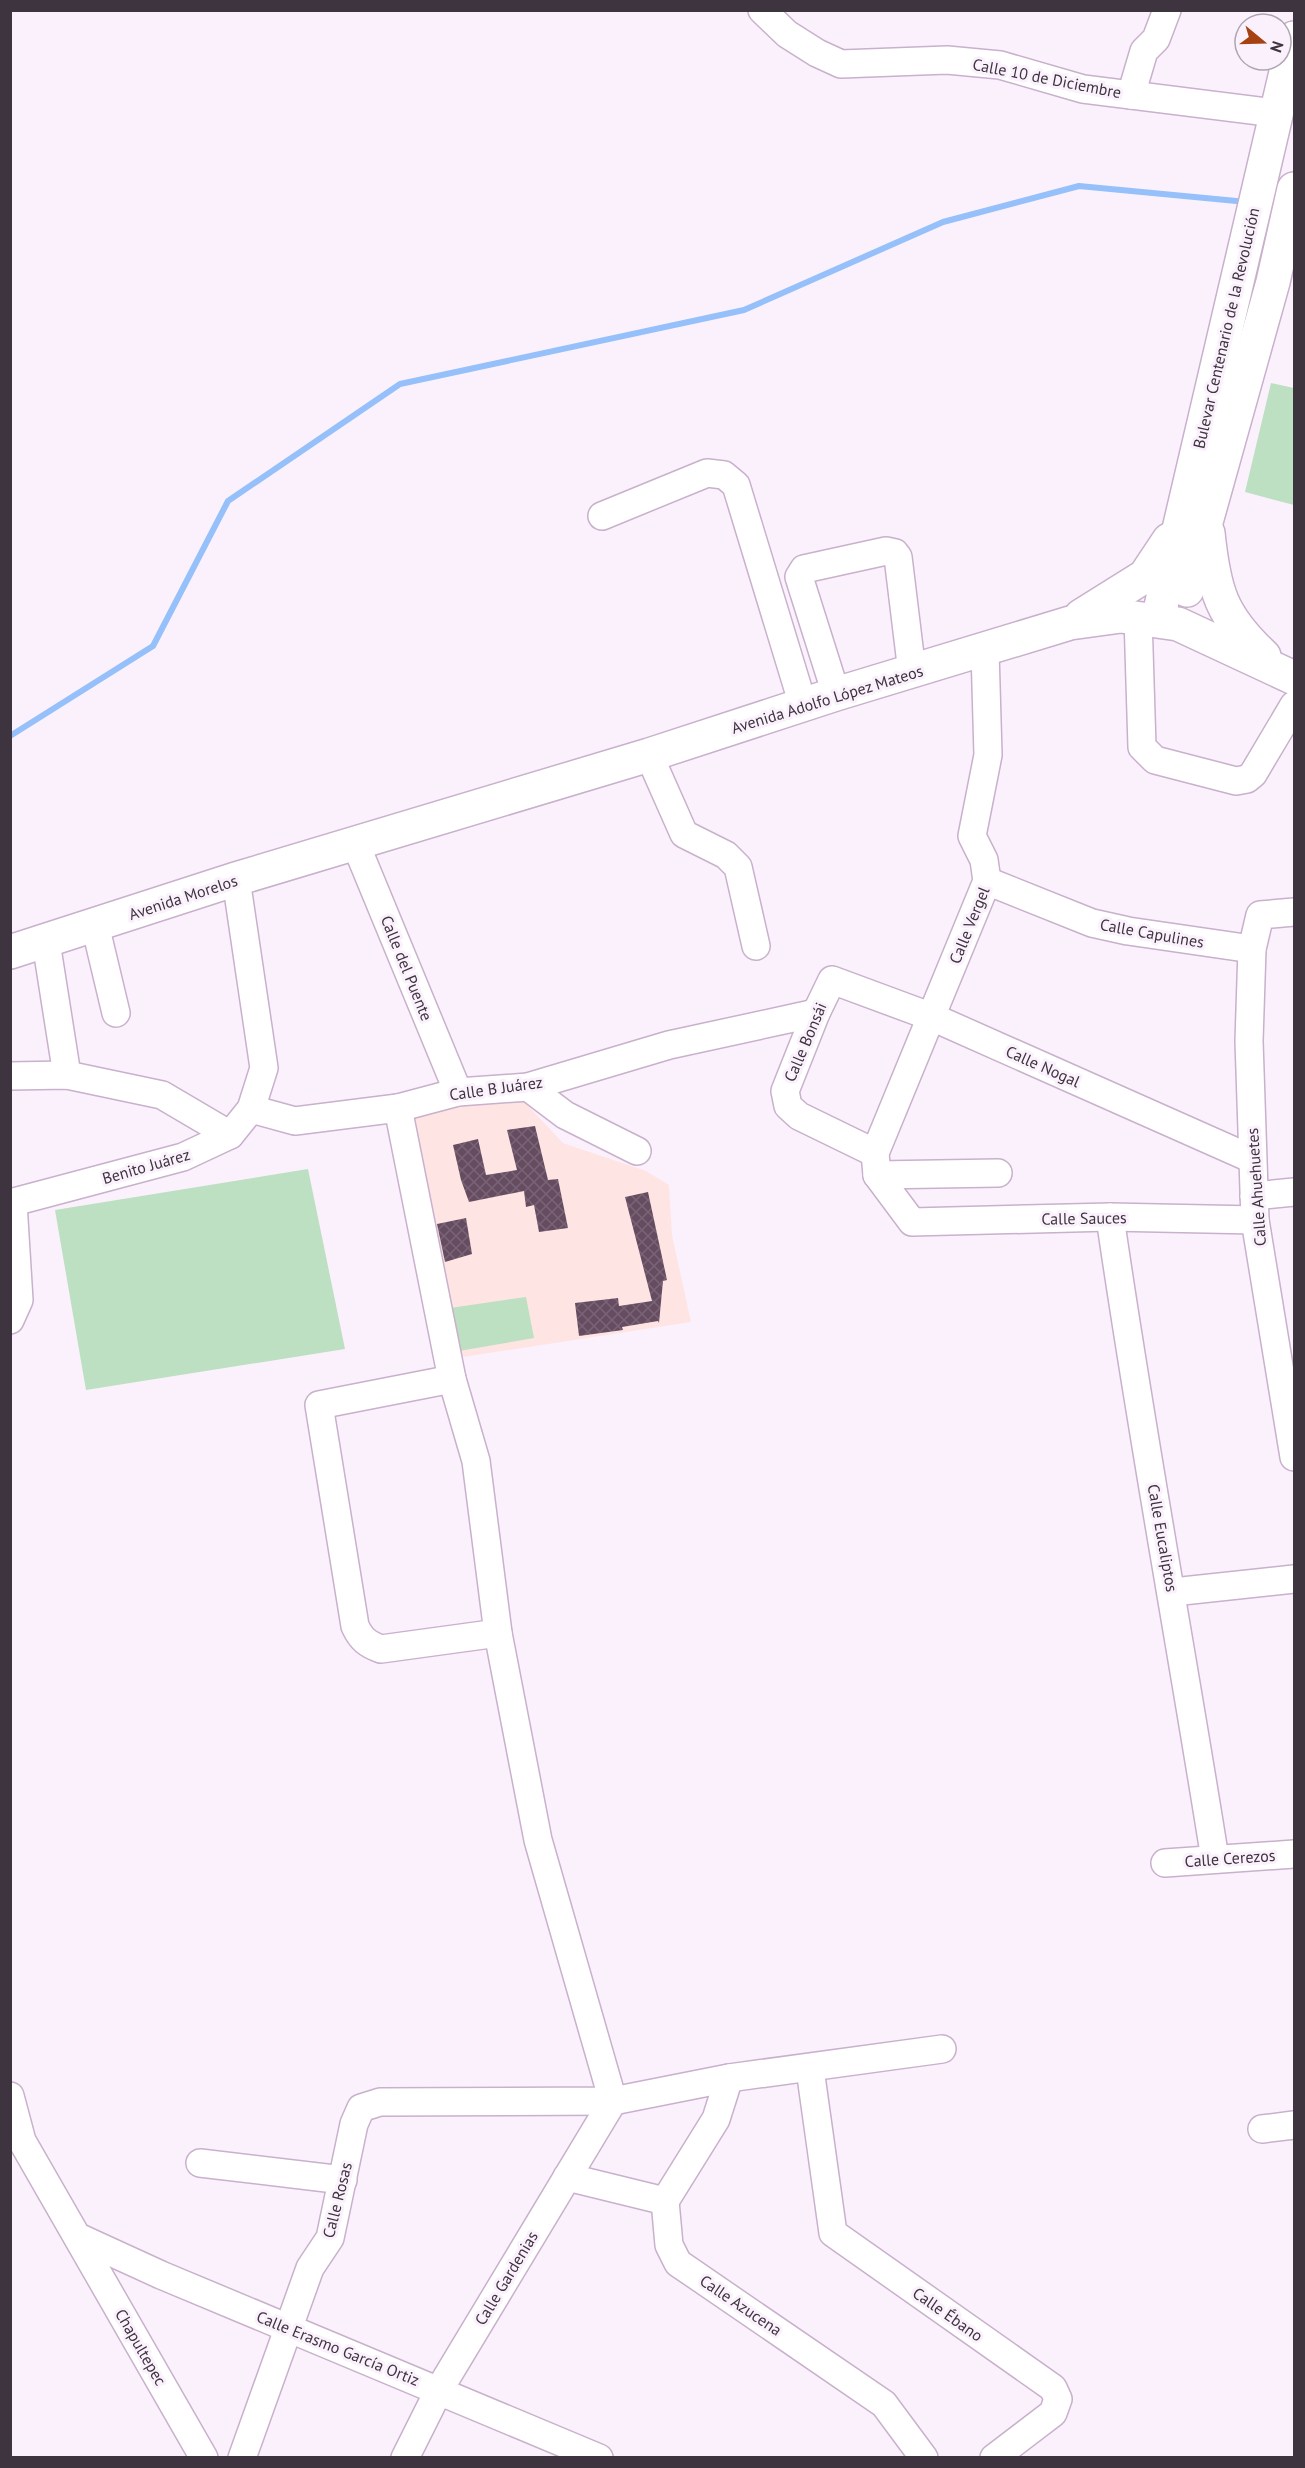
<svg xmlns="http://www.w3.org/2000/svg" width="1305" height="2468" viewBox="0 0 1305 2468" font-family="'PT Sans',sans-serif">
  <style>
    .education { fill: #ffe4e4 }
    .green { fill: #bce0c1 }
    .lines { fill: none; stroke-linecap: round; stroke-linejoin: round }
    .stream { stroke: #95c0fa; stroke-width: 6 }
    .building { fill: url(#building-cross-hatch) }
    .minor-casing { stroke: #c9b0cc; stroke-width: 30 }
    .major-casing { stroke: #c9b0cc; stroke-width: 36 }
    .minor { stroke: #fff; stroke-width: 27 }
    .major { stroke: #fff; stroke-width: 33 }
    .labels { text-anchor: middle; dominant-baseline: central; stroke-width: 6; stroke-linejoin: round; paint-order: stroke }
    .street-label { font-size: 16px; fill: #3e343f; stroke: #fbf1fd }
  </style>
  <defs>
    <pattern id="building-cross-hatch" width="8" height="8" patternUnits="userSpaceOnUse" patternTransform="scale(1.5)"><rect width="8" height="8" fill="#664c61"/><path d="M0 0l8 8M0 8l8-8" fill="none" stroke="#796475"/></pattern>
  </defs>
  <rect width="100%" height="100%" fill="#fbf1fd"/>
  <!-- education -->
  <polygon class="education" points="515,1092 563,1143 646,1171 669,1185 672,1235 691,1322 457,1358 407,1113"/>
  <!-- green -->
  <g class="green">
    <polygon points="1271,383 1294,388 1294,505 1245,492"/>
    <polygon points="308,1169 345,1349 86,1390 55,1210"/>
    <polygon points="526,1297 534,1338 459,1351 450,1308"/>
  </g>
  <g class="lines">
    <!-- stream -->
    <polyline class="stream" points="10,736 153,646 228,501 400,384 744,310 943,222 1079,186 1247,202"/>
  </g>
  <!-- building -->
  <g class="building">
    <polygon points="535,1126 548,1180 558,1179 568,1228 539,1232 534,1205 526,1207 524,1191 469,1202 461,1180 453,1145 478,1139 486,1175 517,1170 507,1130"/>
    <polygon points="648,1192 667,1280 663,1281 659,1323 658,1321 622,1327 623,1330 579,1336 575,1303 618,1298 619,1306 652,1301 625,1197"/>
    <polygon points="466,1218 472,1254 445,1262 437,1224"/>
  </g>
  <g class="lines">
    <!-- minor casing -->
    <g class="minor-casing">
      <g id="minor">
        <polyline points="762,10 787,34 817,53 841,64 947,60 1000,65 1083,89 1275,113"/>
        <polyline points="1131,95 1144,51 1156,39 1167,10"/>
        <polyline points="602,516 707,473 724,475 736,485 803,705"/>
        <polyline points="1138,617 1142,747 1155,760 1236,781 1247,779 1253,774 1294,705"/>
        <polyline points="985,651 988,755 972,836 984,860 987,881 875,1153 877,1175 912,1222 1110,1217 1255,1220"/>
        <polyline points="836,694 799,577 804,569 886,551 895,553 898,557 912,672"/>
        <polyline points="649,755 684,834 726,855 738,867 756,946"/>
        <polyline points="356,845 458,1092"/>
        <polyline points="987,881 1092,923 1128,931 1252,949"/>
        <polyline points="1294,912 1260,915 1252,949 1249,1041 1255,1220 1294,1457"/>
        <polyline points="95,925 116,1013"/>
        <polyline points="46,942 67,1075"/>
        <polyline points="10,1076 67,1075 162,1095 230,1135"/>
        <polyline points="528,1087 565,1115 637,1151"/>
        <polyline points="398,1108 452,1379 476,1461 498,1633 538,1840 613,2101 439,2390 405,2458"/>
        <polyline points="251,1109 295,1121 398,1108 458,1092 528,1087 669,1045 816,1013"/>
        <polyline points="875,1153 799,1116 788,1106 785,1091 816,1013 832,980 932,1017 1252,1159"/>
        <polyline points="877,1175 998,1173"/>
        <polyline points="1254,1196 1294,1192"/>
        <polyline points="10,1203 183,1157 230,1135 251,1109 264,1068 236,879"/>
        <path d="M1110 1217C1141 1432 1181 1645 1215 1859"/>
        <polyline points="10,1320 19,1300 13,1203"/>
        <path d="M452 1379 319 1405 355 1626C361 1639 367 1644 381 1649L498 1633"/>
        <polyline points="1173,1592 1294,1579"/>
        <polyline points="1165,1863 1294,1854"/>
        <polyline points="810,2069 833,2233 1053,2388 1058,2399 1053,2413 994,2458"/>
        <polyline points="10,2096 22,2141 204,2458"/>
        <polyline points="1262,2129 1294,2125"/>
        <polyline points="200,2163 343,2180"/>
        <polyline points="567,2177 665,2201 669,2245 678,2263 884,2404 924,2458"/>
        <polyline points="665,2201 716,2119 729,2078"/>
        <polyline points="78,2237 161,2275 599,2458"/>
        <polyline points="242,2458 310,2268 330,2238 354,2124 361,2108 380,2102 613,2101 729,2078 942,2049"/>
      </g>
    </g>
    <!-- major casing -->
    <g class="major-casing">
      <g id="major">
        <path d="M1208 533C1214 591 1221 616 1264 656"/>
        <polyline points="1187,590 1273,282 1294,189"/>
        <polyline points="1081,616 1145,576 1169,540"/>
        <polyline points="1158,619 1294,38"/>
        <polyline points="10,952 236,879 649,755 836,694 1070,623 1121,616 1178,624 1294,678"/>
      </g>
    </g>
    <!-- minor -->
    <use href="#minor" class="minor"/>
    <!-- major -->
    <use href="#major" class="major"/>
  </g>
  <g class="labels">
    <!-- street labels -->
    <g class="street-label">
      <text transform="translate(1047 78) rotate(11)">Calle 10 de Diciembre</text>
      <text transform="translate(1226 328) rotate(-77)">Bulevar Centenario de la Revolución</text>
      <text transform="translate(827 699) rotate(-17)">Avenida Adolfo López Mateos</text>
      <text transform="translate(183 897) rotate(-18)">Avenida Morelos</text>
      <text transform="translate(969 925) rotate(-68)">Calle Vergel</text>
      <text transform="translate(1152 933) rotate(10)">Calle Capulines</text>
      <text transform="translate(407 968) rotate(68)">Calle del Puente</text>
      <text transform="translate(805 1042) rotate(-67)">Calle Bonsái</text>
      <text transform="translate(1043 1066) rotate(24)">Calle Nogal</text>
      <text transform="translate(496 1088) rotate(-8)">Calle B Juárez</text>
      <text transform="translate(146 1166) rotate(-16)">Benito Juárez</text>
      <text transform="translate(1256 1187) rotate(-94)">Calle Ahuehuetes</text>
      <text transform="translate(1084 1218) rotate(-1)">Calle Sauces</text>
      <text transform="translate(1163 1538) rotate(80)">Calle Eucaliptos</text>
      <text transform="translate(1230 1858) rotate(-4)">Calle Cerezos</text>
      <text transform="translate(337 2200) rotate(-76)">Calle Rosas</text>
      <text transform="translate(506 2278) rotate(-59)">Calle Gardenias</text>
      <text transform="translate(741 2305) rotate(34)">Calle Azucena</text>
      <text transform="translate(948 2314) rotate(35)">Calle Ébano</text>
      <text transform="translate(141 2347) rotate(60)">Chapultepec</text>
      <text transform="translate(338 2348) rotate(22)">Calle Erasmo García Ortiz</text>
    </g>
  </g>
  <!-- border -->
  <rect width="1305" height="2468" fill="none" stroke="#3e343f" stroke-width="24"/>
  <!-- north arrow -->
  <g transform="translate(1263 42) rotate(109)"><circle r="28" fill="#fbf1fd" stroke="#afa5b1" stroke-width="1.5"/>
  <path d="M0-4.5L10 22L0 15L-10 22Z" fill="#a64210"/>
  <text y="-9" font-size="16" font-weight="bold" text-anchor="middle" fill="#3e343f">N</text>
  </g>
</svg>
